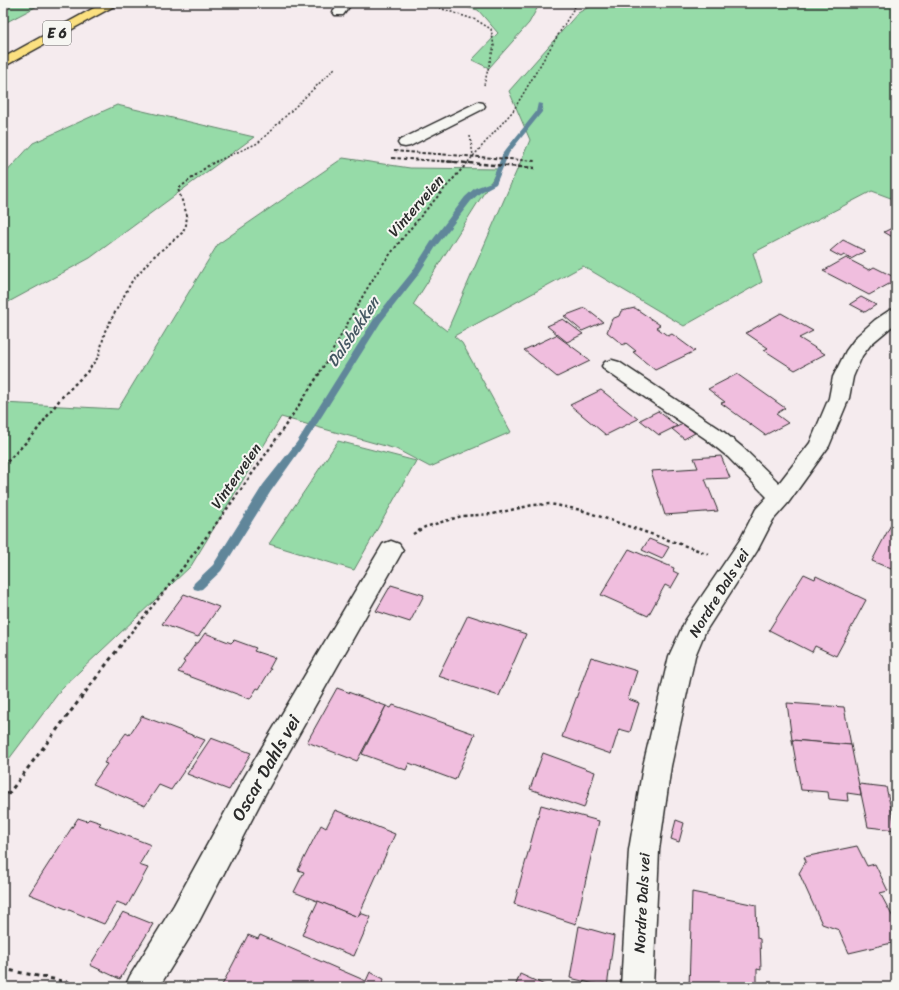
<svg xmlns="http://www.w3.org/2000/svg" width="899" height="990" viewBox="0 0 899 990" font-family="Sriracha,sans-serif">
  <style>
    .green { fill: #96dba8; stroke: #60836a }
    .lines { fill: none; stroke-linecap: round; stroke-linejoin: round }
    .stream { fill: #60869a; fill-rule: evenodd }
    .building { fill: #f0bede; stroke: #2b2b2b }
    .minor-casing { stroke: #2b2b2b; stroke-width: 3 }
    .highway-casing { stroke: #2b2b2b; stroke-width: 3 }
    .path-far3 { stroke: #2b2b2b; stroke-width: 1.5; stroke-dasharray: 2 2; stroke-linecap: butt }
    .path-far2 { stroke: #2b2b2b; stroke-width: 2; stroke-dasharray: 2.5 2.5; stroke-linecap: butt }
    .path-far1 { stroke: #2b2b2b; stroke-width: 2.5; stroke-dasharray: 3 3; stroke-linecap: butt }
    .path { stroke: #2b2b2b; stroke-width: 3; stroke-dasharray: 4 4; stroke-linecap: butt }
    .minor { fill: #f6f6f2; fill-rule: evenodd }
    .highway { fill: #fbe080; fill-rule: evenodd }
    .rail-far1 { stroke: #2b2b2b; stroke-width: 2; stroke-dasharray: 3.5 2; stroke-linecap: butt }
    .rail { stroke: #2b2b2b; stroke-width: 2.5; stroke-dasharray: 4.5 2.5; stroke-linecap: butt }
    .labels { text-anchor: middle; dominant-baseline: central; stroke-width: 4; stroke-linejoin: round; paint-order: stroke }
    .shield { fill: #f6f6f2; stroke: #686867; stroke-width: 1 }
    .shield-label { font-size: 14px; font-weight: bold; fill: #2b2b2b }
    .street-label { font-size: 15px; fill: #2b2b2b; stroke: #f6f6f2 }
    .water-label { font-size: 16px; font-style: italic; fill: #455862; stroke: #f6f6f2 }
    .near-street-label { font-size: 18px; fill: #2b2b2b; stroke: #f6f6f2 }
  </style>
  <rect width="100%" height="100%" fill="#f5ebee"/>
  <filter id="ink" filterUnits="userSpaceOnUse"><feTurbulence type="fractalNoise" baseFrequency=".025" numOctaves="2"/><feDisplacementMap in="SourceGraphic" scale="8" xChannelSelector="R" yChannelSelector="G"/><feConvolveMatrix kernelMatrix="1 2 1 2 8 2 1 2 1" color-interpolation-filters="sRGB"/></filter>
  <g filter="url(#ink)">
    <!-- green -->
    <g class="green">
      <polygon points="3,3 43,3 3,24"/>
      <polygon points="450,3 540,3 529,23 489,68 472,60 498,33 478,10"/>
      <polygon points="596,3 896,3 896,200 872,191 753,253 762,282 684,326 583,266 454,336 462,343 511,432 430,467 396,449 281,417 191,566 63,687 3,767 3,403 118,409 218,244 343,158 410,168 499,169 413,305 447,331 530,140 509,91 578,13"/>
      <polygon points="117,105 254,137 90,258 3,305 3,311 3,176 33,143"/>
      <polygon points="338,441 416,461 354,570 269,544"/>
    </g>
    <g class="lines">
      <!-- stream -->
      <polygon class="stream" points="538,103 543,104 542,112 509,153 496,184 481,192 471,201 437,245 418,275 381,322 303,446 271,491 221,571 202,589 198,590 194,589 193,586 194,583 213,565 263,485 297,442 374,319 412,272 431,242 465,197 475,188 491,182 503,153 536,112"/>
    </g>
    <!-- building -->
    <g class="building">
      <polygon points="896,226 896,239 884,232"/>
      <polygon points="843,240 865,251 851,259 844,255 841,257 830,251"/>
      <polygon points="846,258 869,270 874,267 896,278 896,283 891,285 889,284 869,295 823,271"/>
      <polygon points="861,297 876,305 865,312 850,304"/>
      <polygon points="585,308 603,322 582,331 564,316"/>
      <polygon points="635,308 660,325 656,327 668,336 672,334 695,351 655,370 633,352 636,351 626,343 623,345 607,332 612,319 619,316 621,311"/>
      <polygon points="781,313 813,331 799,338 825,354 795,370 764,350 768,348 746,333"/>
      <polygon points="563,319 583,334 567,342 547,326"/>
      <polygon points="556,335 582,354 581,354 590,361 557,377 524,350"/>
      <polygon points="737,374 785,408 776,414 788,423 765,435 721,403 725,402 708,389"/>
      <polygon points="601,390 638,419 606,435 570,405"/>
      <polygon points="658,411 677,426 659,435 640,420"/>
      <polygon points="683,424 695,433 684,439 672,429"/>
      <polygon points="721,456 730,478 705,479 718,511 665,515 651,471 698,468 694,458"/>
      <polygon points="896,515 896,571 872,561"/>
      <polygon points="649,539 669,547 662,559 642,550"/>
      <polygon points="629,549 674,568 673,571 679,574 671,588 665,585 648,616 601,595"/>
      <polygon points="804,574 815,579 816,576 866,600 836,656 815,646 812,652 769,630"/>
      <polygon points="391,585 424,595 410,622 376,611"/>
      <polygon points="184,594 219,607 198,637 162,624"/>
      <polygon points="468,615 526,634 499,696 438,676"/>
      <polygon points="205,633 231,643 234,640 256,648 254,651 275,658 269,669 271,669 259,689 257,688 250,699 178,672 185,662 183,661 196,643 198,643"/>
      <polygon points="591,657 637,671 628,699 639,703 630,732 619,729 611,754 562,737"/>
      <polygon points="337,688 386,706 357,761 307,742"/>
      <polygon points="787,703 844,707 851,745 792,740"/>
      <polygon points="393,705 475,734 455,780 409,763 406,770 362,754 386,706 391,708"/>
      <polygon points="142,716 205,740 171,790 159,785 145,806 93,784 107,764 104,763 126,733 129,735"/>
      <polygon points="211,738 251,753 229,790 187,774"/>
      <polygon points="792,740 851,745 861,795 847,793 848,801 829,799 828,792 801,790"/>
      <polygon points="543,753 595,772 584,808 530,789"/>
      <polygon points="859,784 886,787 896,830 868,827"/>
      <polygon points="541,805 599,821 576,924 514,904"/>
      <polygon points="335,810 395,834 358,917 294,892 304,872 298,870 321,825 326,828"/>
      <polygon points="78,818 87,821 89,819 101,823 99,825 151,845 139,865 148,868 127,906 117,902 104,924 29,894"/>
      <polygon points="676,820 684,823 679,842 671,839"/>
      <polygon points="857,846 867,866 875,864 888,891 880,893 896,923 896,942 849,953 839,930 822,924 799,873 806,861 804,857"/>
      <polygon points="692,892 756,905 757,938 760,939 761,970 757,969 757,987 689,987"/>
      <polygon points="318,901 358,917 360,913 371,917 354,956 302,935"/>
      <polygon points="123,912 153,924 120,979 90,965"/>
      <polygon points="579,926 614,936 607,987 570,978"/>
      <polygon points="248,935 258,939 260,935 366,981 370,972 384,979 381,987 221,987"/>
      <polygon points="520,974 549,987 515,987"/>
    </g>
    <g class="lines">
      <!-- minor casing -->
      <g class="minor-casing">
        <g id="minor">
          <polygon points="340,3 352,3 343,15 335,15 333,12"/>
          <polygon points="478,102 483,103 485,106 483,109 410,146 405,147 400,146 398,143 400,140"/>
          <polygon points="896,309 896,323 871,344 862,356 853,377 849,398 829,446 788,503 773,520 757,551 705,632 695,656 671,766 659,850 653,987 621,987 629,850 643,766 669,656 685,621 740,540 756,509 767,497 728,457 706,439 605,370 602,366 605,362 612,360 619,362 720,429 742,447 779,483 810,443 829,398 833,377 846,351 857,336 875,320 890,310"/>
          <polygon points="391,541 399,544 403,550 265,794 196,927 159,987 125,987 130,976 174,905 245,776 383,544"/>
        </g>
      </g>
      <!-- highway casing -->
      <g class="highway-casing">
        <polygon id="highway" points="103,3 118,3 116,5 3,67 3,58"/>
      </g>
      <!-- path-far3 -->
      <g class="path-far3">
        <polyline points="424,3 476,20 491,29 494,46 484,85"/>
        <polyline points="470,136 473,155"/>
        <polyline points="215,162 258,143 336,67"/>
        <polyline points="468,162 513,111 577,3"/>
      </g>
      <!-- path-far2 -->
      <g class="path-far2">
        <polyline points="87,372 99,356 105,331 132,281 152,258 182,233 186,225 187,215 178,189 209,165 217,161"/>
        <path d="M320 372C342 337 359 298 383 264 409 228 439 195 469 161"/>
      </g>
      <!-- path-far1 -->
      <g class="path-far1">
        <polyline points="3,466 34,434 61,398 88,371"/>
        <polyline points="413,534 425,527 462,516 493,514 533,505 550,504 581,510 709,554"/>
        <path d="M123 642C195 556 261 465 321 371"/>
      </g>
      <!-- path -->
      <g class="path">
        <polyline points="3,801 124,641"/>
        <polyline points="3,969 92,987"/>
      </g>
      <!-- minor -->
      <use href="#minor" class="minor"/>
      <!-- highway -->
      <use href="#highway" class="highway"/>
      <!-- rail-far1 -->
      <g class="rail-far1">
        <polyline points="394,151 536,161"/>
        <polyline points="392,158 455,162"/>
      </g>
      <!-- rail -->
      <polyline class="rail" points="441,161 535,168"/>
    </g>
  </g>
  <g class="labels">
    <!-- shield labels -->
    <rect class="shield" x="43" y="21" width="28" height="24" rx="3"/>
    <g class="shield-label">
      <text x="57" y="33">E 6</text>
    </g>
    <!-- street labels -->
    <g class="street-label">
      <text transform="translate(416 206) rotate(-49)">Vinterveien</text>
      <text transform="translate(236 476) rotate(-55)">Vinterveien</text>
      <text transform="translate(719 593) rotate(-58)">Nordre Dals vei</text>
      <text transform="translate(642 903) rotate(-87)">Nordre Dals vei</text>
    </g>
    <!-- water labels -->
    <g class="water-label">
      <text transform="translate(353 332) rotate(-56)">Dalsbekken</text>
    </g>
    <!-- near-street labels -->
    <g class="near-street-label">
      <text transform="translate(266 768) rotate(-60)">Oscar Dahls vei</text>
    </g>
  </g>
  <!-- margin -->
  <rect width="899" height="990" fill="none" stroke="#f6f6f2" stroke-width="16"/>
  <rect x="8" y="8" width="883" height="974" fill="none" stroke="#2b2b2b" stroke-width="1.5" filter="url(#ink)"/>
</svg>
